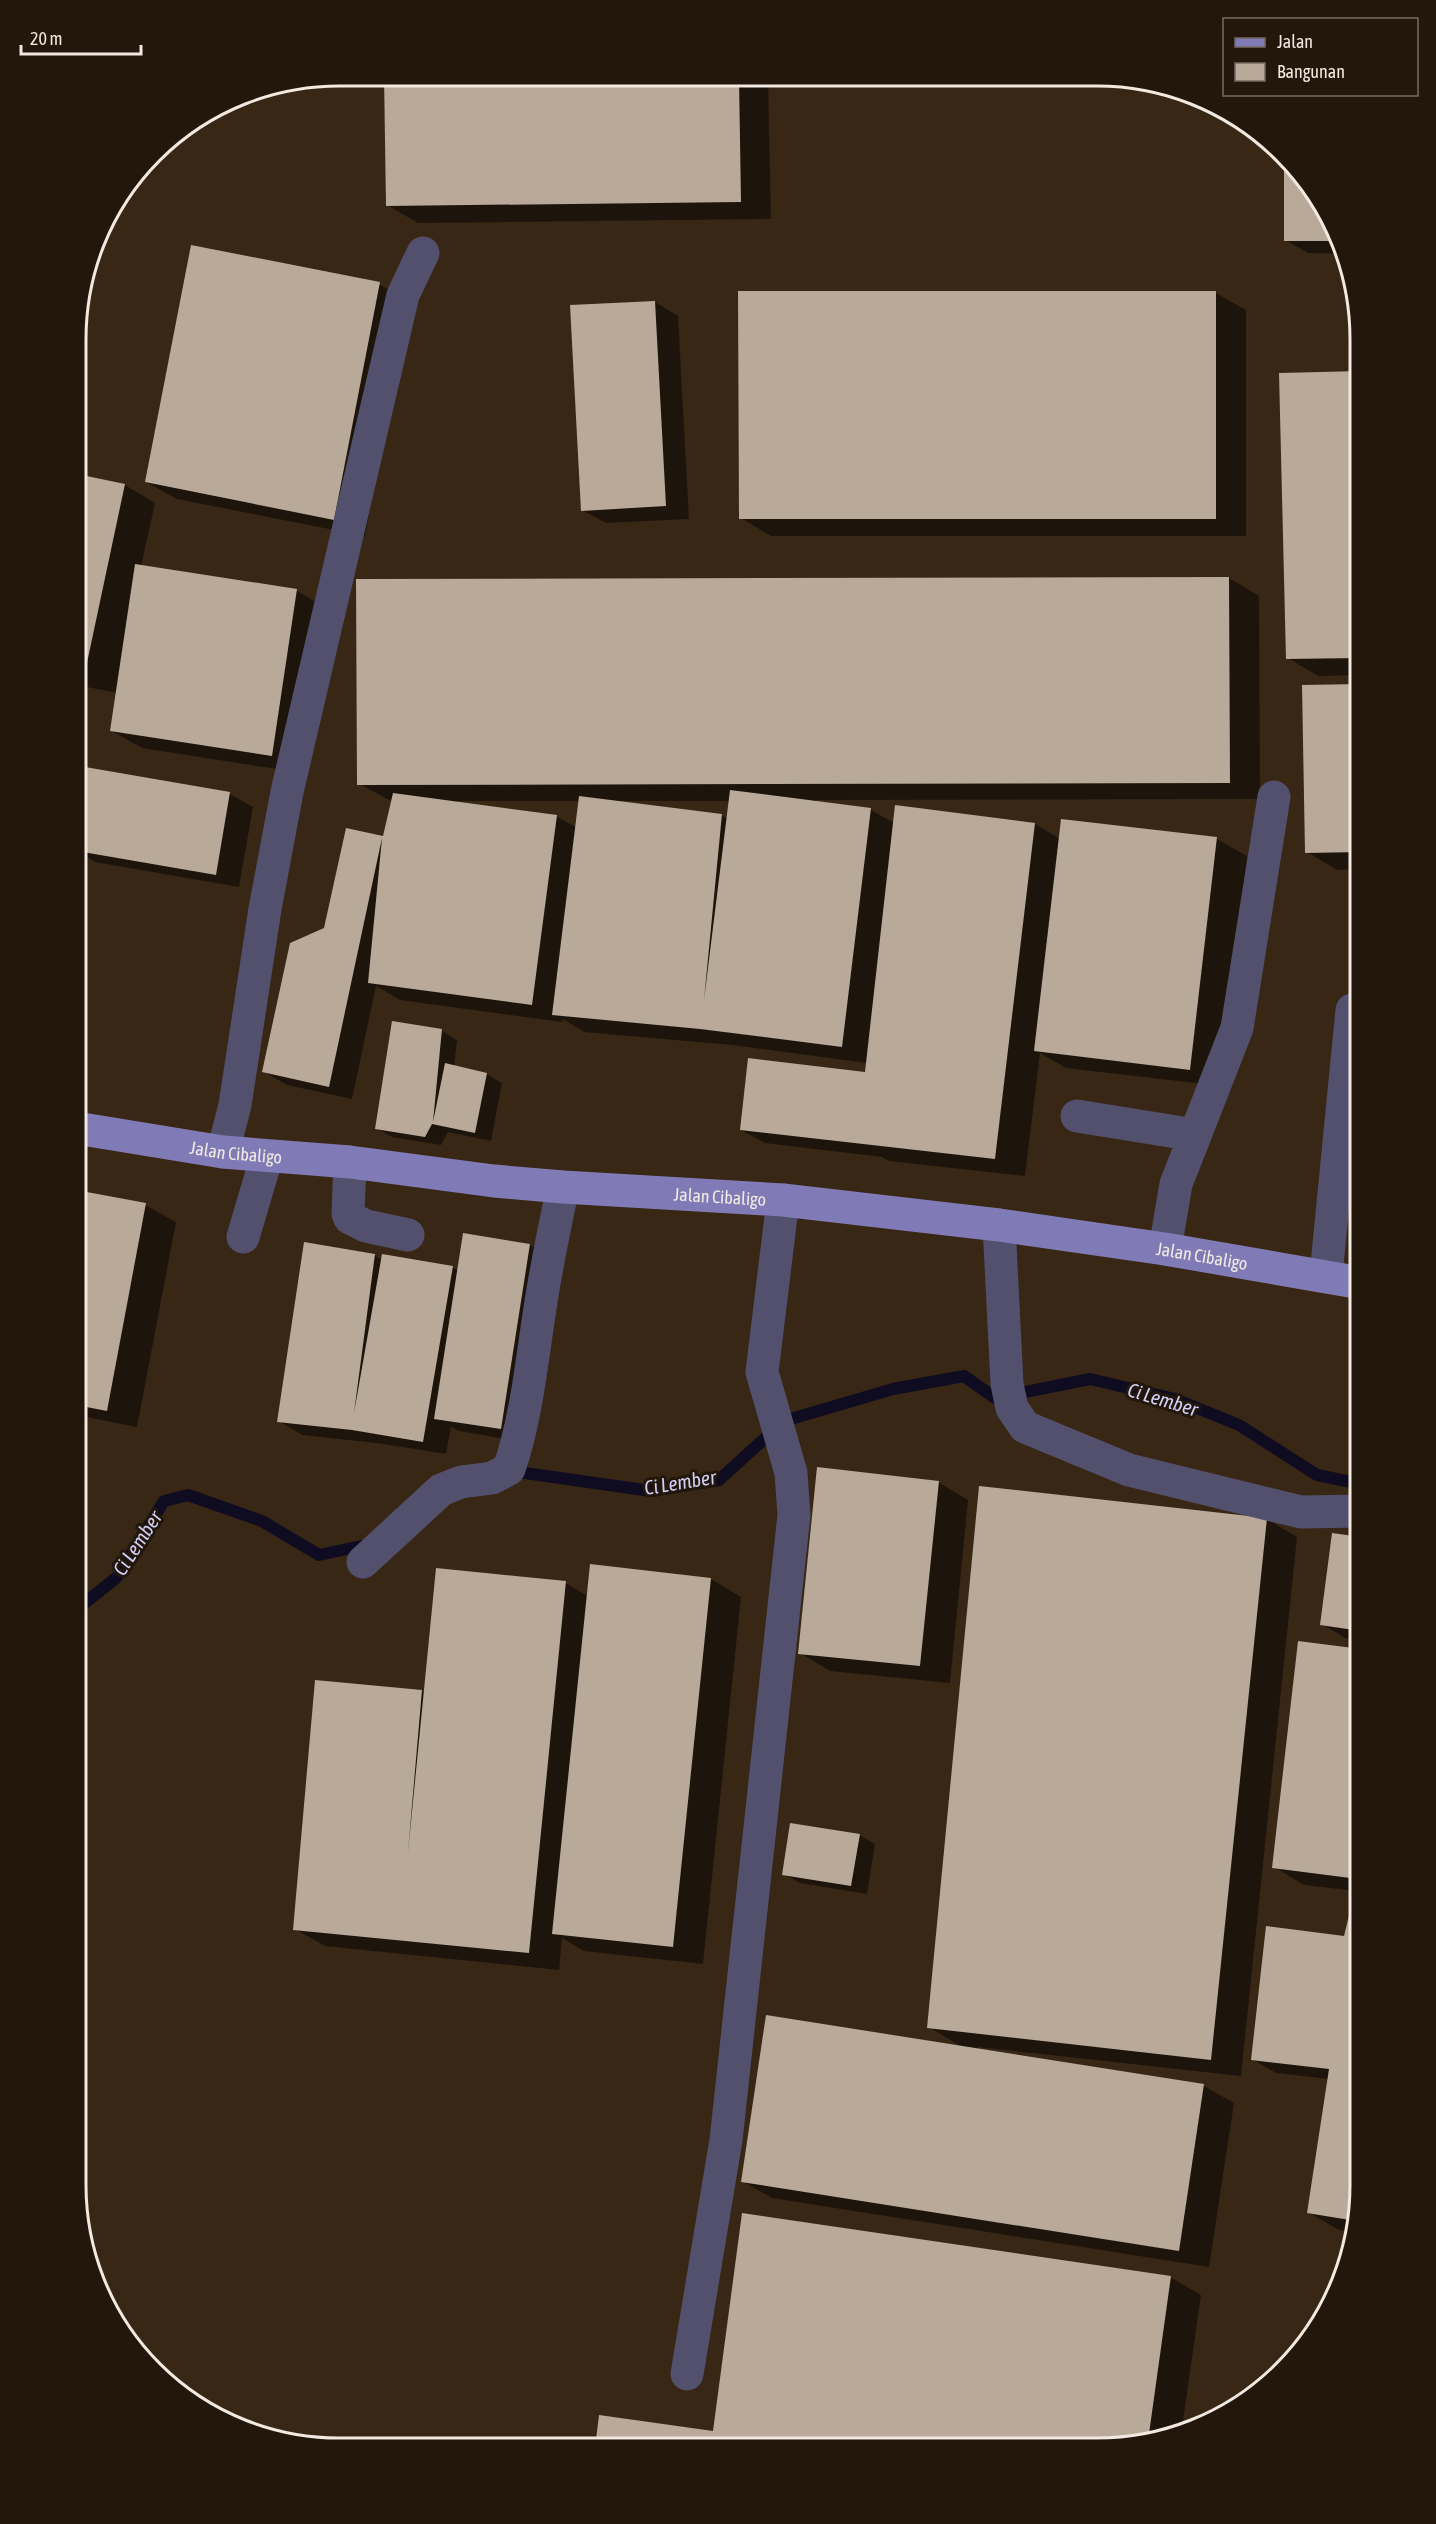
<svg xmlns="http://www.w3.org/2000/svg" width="1436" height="2524" viewBox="0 0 1436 2524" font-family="'Asap Condensed',sans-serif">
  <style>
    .built { fill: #382715 }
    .shadow { fill: #0007; fill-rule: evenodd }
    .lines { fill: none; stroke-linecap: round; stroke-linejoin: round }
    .stream { stroke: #0f0c21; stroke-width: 12 }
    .building { fill: #b8a998 }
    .minor { stroke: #52506c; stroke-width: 33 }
    .major { stroke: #807bb6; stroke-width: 33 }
    .labels { text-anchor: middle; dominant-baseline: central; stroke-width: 6; stroke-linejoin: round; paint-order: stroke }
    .street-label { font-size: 18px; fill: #f2eae1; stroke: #22170a }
    .water-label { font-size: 20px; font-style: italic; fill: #d1cffa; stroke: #22170a }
    .rim { fill: none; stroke: #f2eae1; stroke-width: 3 }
  </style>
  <rect width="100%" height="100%" fill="#2c2013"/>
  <!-- built -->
  <polygon class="built" points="339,75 1149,80 1214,102 1271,140 1316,192 1347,253 1361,339 1360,2203 1341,2286 1306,2346 1244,2404 1183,2435 1097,2449 304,2447 237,2429 165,2384 120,2332 89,2271 75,2185 77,304 102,222 165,141 238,95"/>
  <!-- shadow -->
  <g class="shadow">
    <polygon points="385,75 768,78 771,219 418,223 387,205"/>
    <polygon points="1286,157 1316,192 1347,254 1308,253 1285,240"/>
    <polygon points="379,284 409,301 365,536 177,499 146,482"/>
    <polygon points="1216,293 1246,310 1246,536 771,536 741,518"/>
    <polygon points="655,302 678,316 689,519 606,523 582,510"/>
    <polygon points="1361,372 1361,675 1318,676 1288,658"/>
    <polygon points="77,475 125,485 155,503 141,567 297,591 327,608 302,773 142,748 112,731 117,693 77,685"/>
    <path d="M1229 578 1259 596 1260 799 816 800V802L871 810 894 823 1035 824 1060 839 1062 821 1217 839 1247 856 1221 1086 1066 1068 1040 1053 1025 1176 889 1161 882 1157 765 1143 741 1130 866 1074 867 1063 732 1045 584 1032 563 1019 562 1022 400 1000 376 986 352 1099 287 1085 263 1071 326 929 347 830 384 838 393 802 359 784ZM458 801H580L577 828 556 816 458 803ZM622 801H730L728 819 721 815 622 803Z"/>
    <polygon points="1361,685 1361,869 1337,870 1307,852"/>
    <polygon points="86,769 230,794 253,807 239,887 95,862 77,851 77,822"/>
    <polygon points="442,1031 457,1040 454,1067 487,1074 502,1083 491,1141 448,1132 441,1145 392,1137 376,1128"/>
    <polygon points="76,1191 145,1205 176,1222 137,1427 76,1415"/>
    <polygon points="464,1235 530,1245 553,1259 524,1442 459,1431 451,1427 446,1454 377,1443 302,1435 279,1421 374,1255 382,1260 452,1267 459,1271"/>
    <polygon points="938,1482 968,1500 950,1683 830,1671 800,1653"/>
    <polygon points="1267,1519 1297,1537 1241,2076 978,2047 978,2050 1204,2086 1234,2103 1209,2267 772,2198 742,2181 962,2047 929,2027"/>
    <polygon points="1361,1539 1361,1640 1345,1638 1322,1624"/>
    <polygon points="711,1579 741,1597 703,1964 584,1951 562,1938 559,1970 325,1946 295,1929 421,1691 425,1693 565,1583 588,1596"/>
    <polygon points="1361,1650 1360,2203 1354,2232 1339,2230 1308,2212 1329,2079 1276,2073 1252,2059 1345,1937 1356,1891 1304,1885 1274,1867"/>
    <polygon points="859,1835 875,1844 867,1894 800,1883 784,1874"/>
    <polygon points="1170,2277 1201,2295 1181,2435 1098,2449 596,2448 715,2432"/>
  </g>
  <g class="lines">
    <!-- stream -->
    <g class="stream">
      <polyline points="511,1471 651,1491 719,1480 784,1421 893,1389 964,1376 995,1398 1090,1379 1175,1399 1239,1425 1317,1475 1361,1484"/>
      <polyline points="76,1610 116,1578 164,1501 188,1495 262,1521 319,1555 371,1544"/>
    </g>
  </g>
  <!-- building -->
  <g class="building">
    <polygon points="384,75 739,77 741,202 386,206"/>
    <polygon points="1284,155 1316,192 1341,241 1284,241"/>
    <polygon points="191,245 380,282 334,520 145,482"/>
    <polygon points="738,291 1216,291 1216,519 739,519"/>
    <polygon points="655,301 666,506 581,511 570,305"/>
    <polygon points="1361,371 1361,658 1286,659 1279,373"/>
    <polygon points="77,474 125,484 84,677 77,675"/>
    <polygon points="135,564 297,589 272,756 110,731"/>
    <polygon points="1229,577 1230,783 357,785 356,579"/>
    <polygon points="1361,684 1361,852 1305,853 1302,685"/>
    <polygon points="85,767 230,792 216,875 77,851 77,813"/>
    <polygon points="730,790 871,808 842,1047 700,1029 552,1015 579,796 722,814 704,1000"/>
    <polygon points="393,793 557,815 532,1005 368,983 382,838 329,1087 262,1072 290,943 324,928 346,828 383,836"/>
    <polygon points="895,805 1035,823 995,1159 740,1130 748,1058 865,1072"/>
    <polygon points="1061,819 1217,837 1190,1070 1034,1051"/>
    <polygon points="392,1021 442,1029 433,1122 445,1063 487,1073 475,1133 432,1124 425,1137 375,1129"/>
    <polygon points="76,1190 146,1203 107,1411 76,1405"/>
    <polygon points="463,1233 530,1244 501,1429 434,1419"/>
    <polygon points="304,1242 375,1254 354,1413 382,1254 453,1266 423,1442 352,1430 277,1422"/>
    <polygon points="817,1467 939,1481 920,1666 798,1654"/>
    <polygon points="979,1486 1267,1518 1211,2060 927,2028"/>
    <polygon points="1332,1533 1361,1537 1361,1631 1320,1625"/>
    <polygon points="590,1564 711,1578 673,1947 552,1934"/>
    <polygon points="436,1568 566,1581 529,1953 293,1930 315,1680 422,1690 408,1852"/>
    <polygon points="1298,1641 1361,1649 1360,2203 1356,2221 1307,2213 1329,2069 1251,2060 1266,1926 1344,1936 1358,1879 1272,1868"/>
    <polygon points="790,1823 860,1834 851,1886 782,1875"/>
    <polygon points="766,2015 1204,2084 1179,2251 741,2182"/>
    <polygon points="742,2213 1171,2276 1148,2441 1120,2445 1114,2444 1113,2446 1098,2449 595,2448 599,2415 713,2431"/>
  </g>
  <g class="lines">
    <!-- minor -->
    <g class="minor">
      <polyline points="1077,1116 1195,1135"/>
      <polyline points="223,1152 235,1105 265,909 287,792 403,295 423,253"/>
      <polyline points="350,1162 348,1214 350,1218 366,1226 408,1235"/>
      <polyline points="999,1225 1007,1384 1012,1408 1025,1427 1129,1470 1301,1512 1361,1511"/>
      <polyline points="243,1237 267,1156"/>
      <polyline points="1165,1249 1176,1184 1237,1028 1274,797"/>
      <polyline points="1326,1275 1352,1010"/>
      <path d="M363 1562 441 1490 461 1482 492 1478 509 1469C526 1419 531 1367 539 1315 545 1272 554 1230 563 1187"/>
      <polyline points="687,2374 726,2140 794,1515 791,1473 762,1372 783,1200"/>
    </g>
    <!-- major -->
    <path class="major" id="s1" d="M76 1128 223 1152 350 1162 494 1181 563 1187 783 1200 999 1225 1165 1249 1361 1283"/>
  </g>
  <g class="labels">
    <!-- street labels -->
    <g class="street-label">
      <text stroke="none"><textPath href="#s1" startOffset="162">Jalan Cibaligo</textPath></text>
      <text stroke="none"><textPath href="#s1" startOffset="648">Jalan Cibaligo</textPath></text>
      <text stroke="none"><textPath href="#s1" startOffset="1134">Jalan Cibaligo</textPath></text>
    </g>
    <!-- water labels -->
    <g class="water-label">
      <text transform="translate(1163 1399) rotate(17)">Ci Lember</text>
      <text transform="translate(680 1482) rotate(-9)">Ci Lember</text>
      <text transform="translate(137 1543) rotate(-57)">Ci Lember</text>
    </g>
  </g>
  <!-- crop -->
  <path d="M0 0H1436V2524H0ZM339 86H1097A253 253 0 0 1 1350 339V2185A253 253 0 0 1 1097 2438H339A253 253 0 0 1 86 2185V339A253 253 0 0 1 339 86Z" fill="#22170a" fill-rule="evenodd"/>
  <path class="rim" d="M339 86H1097A253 253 0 0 1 1350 339V2185A253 253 0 0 1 1097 2438H339A253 253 0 0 1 86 2185V339A253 253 0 0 1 339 86Z"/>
  <!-- legend -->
  <rect x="1223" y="18" width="195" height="78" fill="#22170a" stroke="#756b60" stroke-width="1.5"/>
  <rect x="1235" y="38" width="30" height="9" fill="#807bb6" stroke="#756b60" stroke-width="1.5"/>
  <text x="1277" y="48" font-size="18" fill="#f2eae1">Jalan</text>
  <rect x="1235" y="63" width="30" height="18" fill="#b8a998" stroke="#756b60" stroke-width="1.5"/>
  <text x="1277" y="78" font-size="18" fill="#f2eae1">Bangunan</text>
  <!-- scale -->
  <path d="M21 45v9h120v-9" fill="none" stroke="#f2eae1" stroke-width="3"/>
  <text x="30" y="45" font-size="18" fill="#f2eae1" stroke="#22170a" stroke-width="4.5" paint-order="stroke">20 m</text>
</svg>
